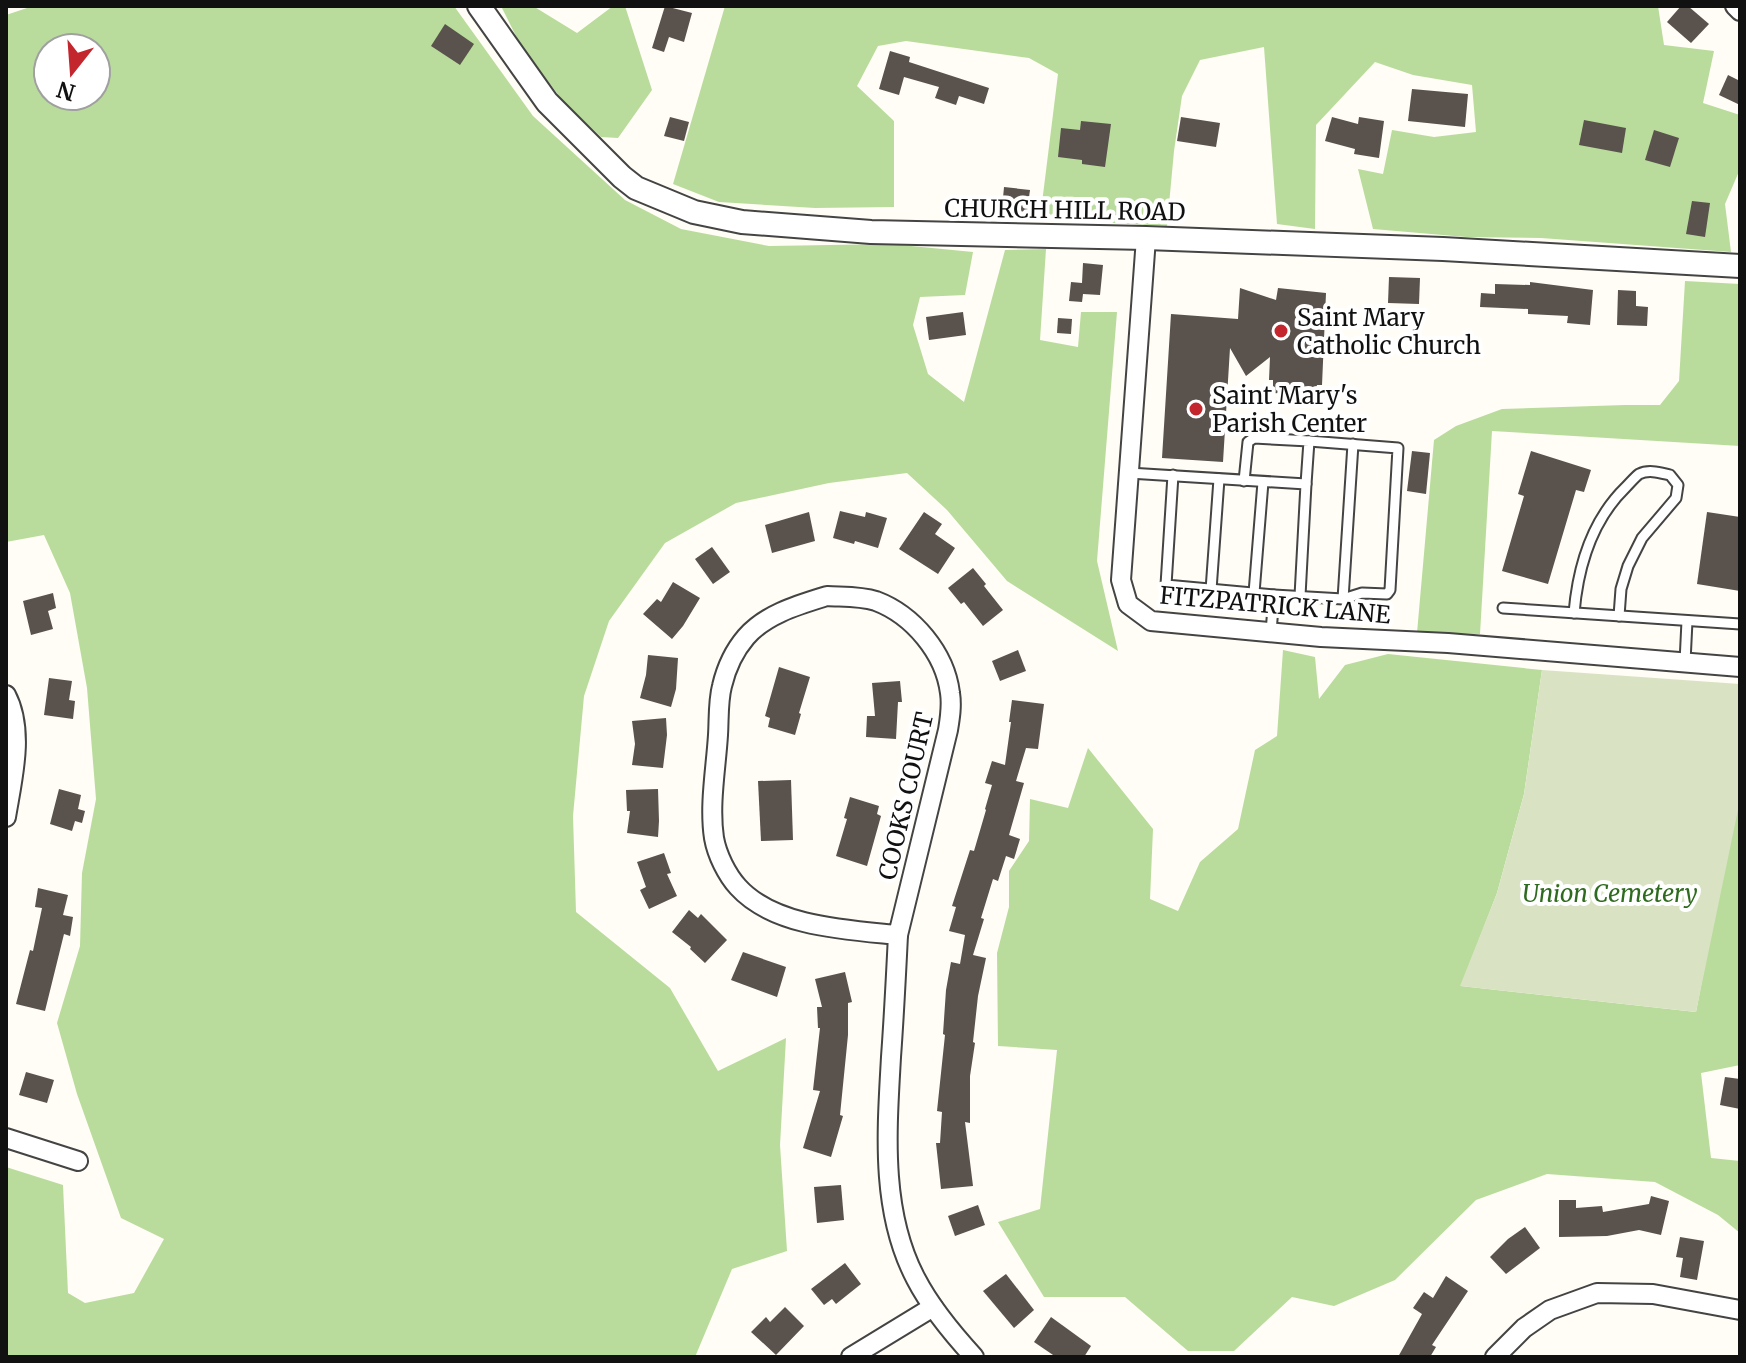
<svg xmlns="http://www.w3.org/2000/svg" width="1746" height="1363" viewBox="0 0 1746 1363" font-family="Merriweather,serif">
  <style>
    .forest { fill: #b9dc9c; fill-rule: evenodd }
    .cemetery { fill: #d9e3c4 }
    .building { fill: #5a524d }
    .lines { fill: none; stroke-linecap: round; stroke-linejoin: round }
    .service-casing { stroke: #444; stroke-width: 13 }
    .minor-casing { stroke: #444; stroke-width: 22 }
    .tertiary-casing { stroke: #444; stroke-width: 26 }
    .service { stroke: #fff; stroke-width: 9 }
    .minor { stroke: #fff; stroke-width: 18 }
    .tertiary { stroke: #fff; stroke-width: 22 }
    .poi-dot { fill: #c4262e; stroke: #fff; stroke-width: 3 }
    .labels { text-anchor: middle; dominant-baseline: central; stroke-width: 8; stroke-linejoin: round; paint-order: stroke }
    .street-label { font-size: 24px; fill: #111; stroke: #fff }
    .poi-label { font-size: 24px; fill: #111; stroke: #fff; text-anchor: start }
    .park-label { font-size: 24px; font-style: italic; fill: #2f6b1f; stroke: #fff }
  </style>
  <rect width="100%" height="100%" fill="#fffdf5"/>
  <!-- forest -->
  <g class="forest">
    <path d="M33 6H454L533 116 625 200 681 229 769 246 891 244 973 252 965 295 920 297 913 325 928 374 964 402 1005 250 1046 249 1040 340 1078 347 1081 312H1117L1097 561 1118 651 1007 581 947 510 907 473 829 483 736 503 665 543 609 621 584 696 573 816 576 912 670 988 718 1071 786 1038 780 1145 787 1251 732 1269 695 1357H6V1167L63 1185 68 1293 85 1303 134 1293 164 1239 121 1218 77 1094 57 1023 80 946 82 873 96 799 87 688 70 593 44 535 6 542V15ZM48 48H96V96H48Z"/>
    <polygon points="501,6 533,6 577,33 613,6 625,6 652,90 618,138 601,137 563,101 521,46"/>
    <polygon points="725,6 1658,6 1664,45 1714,51 1703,103 1740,115 1740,169 1725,204 1731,252 1541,238 1466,237 1373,229 1358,169 1383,174 1392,130 1434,137 1476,132 1472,85 1413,75 1375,62 1316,125 1315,229 1277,224 1264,47 1200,60 1182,96 1174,151 1167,226 1040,219 1058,74 1029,58 906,41 878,46 857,86 894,121 894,207 815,208 719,202 673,184"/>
    <polygon points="1685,281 1740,284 1740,446 1492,431 1480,634 1417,633 1434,440 1456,426 1502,409 1625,405 1660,405 1679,381"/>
    <polygon points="1283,650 1315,657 1319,699 1345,665 1388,654 1542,670 1524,794 1497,893 1461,986 1696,1012 1740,782 1740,1065 1701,1073 1711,1158 1740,1161 1740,1233 1718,1215 1655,1182 1547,1174 1476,1200 1395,1280 1334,1306 1292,1297 1234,1351 1188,1351 1125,1297 1044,1297 998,1222 1040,1209 1057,1050 998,1046 997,953 1009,907 1009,871 1029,841 1030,799 1068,808 1088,748 1153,829 1150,899 1178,911 1200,862 1238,829 1255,750 1277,736"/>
  </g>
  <!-- cemetery -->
  <polygon class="cemetery" points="1542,670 1740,684 1740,800 1696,1012 1460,986 1497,893 1524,794"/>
  <!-- building -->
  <g class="building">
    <polygon points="665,6 692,13 684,42 669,37 664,52 652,48"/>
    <polygon points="1681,6 1688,6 1709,24 1691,43 1667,22"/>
    <polygon points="445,24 474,44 460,65 431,46"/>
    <polygon points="890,51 910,57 909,62 989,88 984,104 959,96 956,105 935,98 939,87 904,77 899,95 879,89"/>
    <polygon points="1728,75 1740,81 1740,105 1719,95"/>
    <polygon points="1412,89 1468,94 1465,127 1408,121"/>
    <polygon points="670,117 689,122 684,141 664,136"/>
    <polygon points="1181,117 1220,123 1216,147 1177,141"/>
    <polygon points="1332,117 1358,124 1359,117 1384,121 1379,158 1354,154 1355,149 1325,141"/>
    <polygon points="1584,120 1626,128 1622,153 1579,145"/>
    <polygon points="1081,121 1111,124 1105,167 1082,164 1082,160 1058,157 1061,128 1080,130"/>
    <polygon points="1654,130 1679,138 1670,167 1645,160"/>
    <polygon points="1004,187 1030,190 1027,212 1002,209"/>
    <polygon points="1692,201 1710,203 1705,237 1686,234"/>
    <polygon points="1083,263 1103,265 1100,295 1083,294 1082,302 1069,301 1071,282 1082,283"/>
    <polygon points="1389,277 1420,278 1419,304 1388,303"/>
    <polygon points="1530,282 1593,290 1590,325 1567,323 1568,316 1528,314 1528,309 1480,307 1481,293 1495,294 1495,284 1530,285"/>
    <polygon points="1240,288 1276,300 1278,288 1326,293 1322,385 1317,385 1315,395 1273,393 1273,380 1269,380 1270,357 1246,376 1230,348 1223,462 1162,458 1171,314 1238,319"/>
    <polygon points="1618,290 1636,291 1636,306 1648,307 1647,326 1617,325"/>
    <polygon points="963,312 966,335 929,340 926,317"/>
    <polygon points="1058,318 1072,319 1071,334 1057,333"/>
    <polygon points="1412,451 1430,453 1426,494 1407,491"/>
    <polygon points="1531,451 1591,470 1584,492 1576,490 1548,584 1502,571 1524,496 1518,494"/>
    <polygon points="840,511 865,517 866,512 887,518 878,548 855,541 854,544 833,538"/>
    <polygon points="809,512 815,541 772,553 765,525"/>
    <polygon points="924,512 942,524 935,534 955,548 938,574 899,549"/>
    <polygon points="1707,512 1740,517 1740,591 1697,584"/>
    <polygon points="712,547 730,572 713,584 695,559"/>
    <polygon points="973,568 986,584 984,586 1003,610 983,626 964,602 961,604 948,588"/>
    <polygon points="673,582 700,598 683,626 672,639 643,614 657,599 661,602"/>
    <polygon points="53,593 56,608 48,611 53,629 31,635 23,601"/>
    <polygon points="1018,650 1026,671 1000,681 992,661"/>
    <polygon points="648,655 678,658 676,689 671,707 640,698 646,675"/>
    <polygon points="779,667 810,677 799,713 801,714 795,735 768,727 770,718 765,716"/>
    <polygon points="49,678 72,681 69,700 75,701 73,719 44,715"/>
    <polygon points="900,681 902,702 898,702 896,739 866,737 867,716 875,716 872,683"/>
    <polygon points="1012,700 1044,704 1038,749 1026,748 1016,781 1024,783 1009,835 1020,839 1014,859 1006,856 998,881 993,879 981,918 984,919 973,955 986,958 978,996 973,1042 975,1043 970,1076 970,1123 965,1122 973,1186 941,1189 936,1143 940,1143 942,1112 937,1111 945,1035 943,1034 946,990 951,962 960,964 965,935 949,931 956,907 952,906 970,850 974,851 986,810 985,809 992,785 985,783 992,761 1005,765 1011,722 1009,722"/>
    <polygon points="666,718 667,735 663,768 632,765 635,744 632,721"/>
    <polygon points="791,780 793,840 761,841 758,781"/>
    <polygon points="59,789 81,795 78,809 85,811 82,823 75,821 72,831 50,824"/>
    <polygon points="658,789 659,821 658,837 627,833 630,811 627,811 626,790"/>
    <polygon points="850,797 879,806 877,814 881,816 867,866 836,856 847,819 844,818"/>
    <polygon points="664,853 671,873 667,874 677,896 649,909 640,890 646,887 637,862"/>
    <polygon points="38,888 68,895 63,915 73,917 70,936 64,934 45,1011 16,1004 30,950 33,951 42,908 35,907"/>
    <polygon points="689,910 698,918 701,914 727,940 705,963 690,949 691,947 672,932"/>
    <polygon points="743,952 786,967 777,997 731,980"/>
    <polygon points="845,972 852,1002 848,1003 848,1035 840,1115 843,1116 831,1157 803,1148 820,1091 813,1090 820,1028 818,1028 817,1007 822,1007 815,979"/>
    <polygon points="26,1072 54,1080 47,1103 19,1095"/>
    <polygon points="1725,1077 1740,1079 1740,1109 1720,1105"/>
    <polygon points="841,1185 844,1220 817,1223 814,1187"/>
    <polygon points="1651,1196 1669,1201 1661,1235 1639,1230 1607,1236 1559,1237 1559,1200 1576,1200 1576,1208 1602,1206 1603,1212 1649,1204"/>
    <polygon points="978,1205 985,1225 955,1236 948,1216"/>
    <polygon points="1525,1227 1540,1248 1506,1274 1490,1257 1508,1239"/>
    <polygon points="1680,1237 1704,1241 1697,1280 1680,1277 1683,1258 1676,1257"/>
    <polygon points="845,1263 861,1284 836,1304 832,1299 824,1305 811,1289"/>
    <polygon points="1006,1274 1034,1310 1014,1328 983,1291"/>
    <polygon points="1446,1276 1468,1291 1432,1345 1436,1347 1430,1357 1398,1357 1422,1314 1413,1308 1424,1292 1433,1298"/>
    <polygon points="785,1307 804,1326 776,1355 751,1332 766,1317 770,1322"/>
    <polygon points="1051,1317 1091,1346 1084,1357 1056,1357 1034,1342"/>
  </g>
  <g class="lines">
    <!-- service casing -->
    <g class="service-casing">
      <g id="service">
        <polyline points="1129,473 1306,484 1300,596"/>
        <polyline points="1173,475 1166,585 1274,595 1271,632"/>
        <polyline points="1244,481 1248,442 1254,438 1309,441 1306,484"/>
        <polyline points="1211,590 1219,479"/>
        <polyline points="1254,593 1263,482"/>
        <polyline points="1274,595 1343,599 1362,593 1387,594 1390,590 1398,448 1309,441"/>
        <polyline points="1343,599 1353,444"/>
        <polyline points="1503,608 1740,624"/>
        <path d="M1574 613C1578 566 1591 521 1626 487 1629 484 1635 477 1639 474 1649 469 1661 473 1670 475L1678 485 1676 498 1642 538 1628 566 1621 589 1619 616"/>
        <polyline points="1685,662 1687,621"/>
      </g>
    </g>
    <!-- minor casing -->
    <g class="minor-casing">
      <g id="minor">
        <polyline points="1735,6 1740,11"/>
        <polyline points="1146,238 1121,580 1128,604 1151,621 1321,637 1448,643 1740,667"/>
        <path d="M827 596C843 597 860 596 876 601 913 615 945 653 950 693 952 706 950 718 948 730L898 935C848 930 774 927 738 887 727 875 717 855 714 838 709 805 716 768 718 735 719 719 718 701 722 686 726 669 734 651 746 637 766 614 798 605 827 596Z"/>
        <path d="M6 695C25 731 12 780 6 817"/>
        <path d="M898 935C896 976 894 1016 891 1057 887 1130 880 1211 916 1279 931 1308 952 1333 974 1357"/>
        <polyline points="6,1138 78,1161"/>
        <polyline points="851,1357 933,1307"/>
        <polyline points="1495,1357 1524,1328 1550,1310 1597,1293 1653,1294 1740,1310"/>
      </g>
    </g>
    <!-- tertiary casing -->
    <g class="tertiary-casing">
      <polyline id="tertiary" points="479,6 547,102 622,177 636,188 694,212 742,222 871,232 1146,238 1443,249 1740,266"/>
    </g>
    <!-- service -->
    <use href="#service" class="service"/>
    <!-- minor -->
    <use href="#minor" class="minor"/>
    <!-- tertiary -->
    <use href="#tertiary" class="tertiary"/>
  </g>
  <!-- markers -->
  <g class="poi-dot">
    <circle cx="1281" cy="331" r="8"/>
    <circle cx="1196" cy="409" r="8"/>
  </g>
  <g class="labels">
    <!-- street labels -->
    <g class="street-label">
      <text transform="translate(1065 210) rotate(1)">CHURCH HILL ROAD</text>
      <text transform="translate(1275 605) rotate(5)">FITZPATRICK LANE</text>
      <text transform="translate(906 796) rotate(-77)">COOKS COURT</text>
    </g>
    <!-- poi labels -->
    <g class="poi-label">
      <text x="1297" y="317">Saint Mary<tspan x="1297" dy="28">Catholic Church</tspan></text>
      <text x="1212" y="395">Saint Mary's<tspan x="1212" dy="28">Parish Center</tspan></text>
    </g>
    <!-- park labels -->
    <g class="park-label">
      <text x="1610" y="893">Union Cemetery</text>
    </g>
  </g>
  <!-- border -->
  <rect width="1746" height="1363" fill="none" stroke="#111111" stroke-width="16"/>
  <!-- north arrow -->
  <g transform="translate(72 72) rotate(197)"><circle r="38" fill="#ffffff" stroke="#a0a0a0" stroke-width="2"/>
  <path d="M0-6L14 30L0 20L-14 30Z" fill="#c4262e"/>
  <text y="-12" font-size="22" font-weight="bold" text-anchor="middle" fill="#111111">N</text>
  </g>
</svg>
